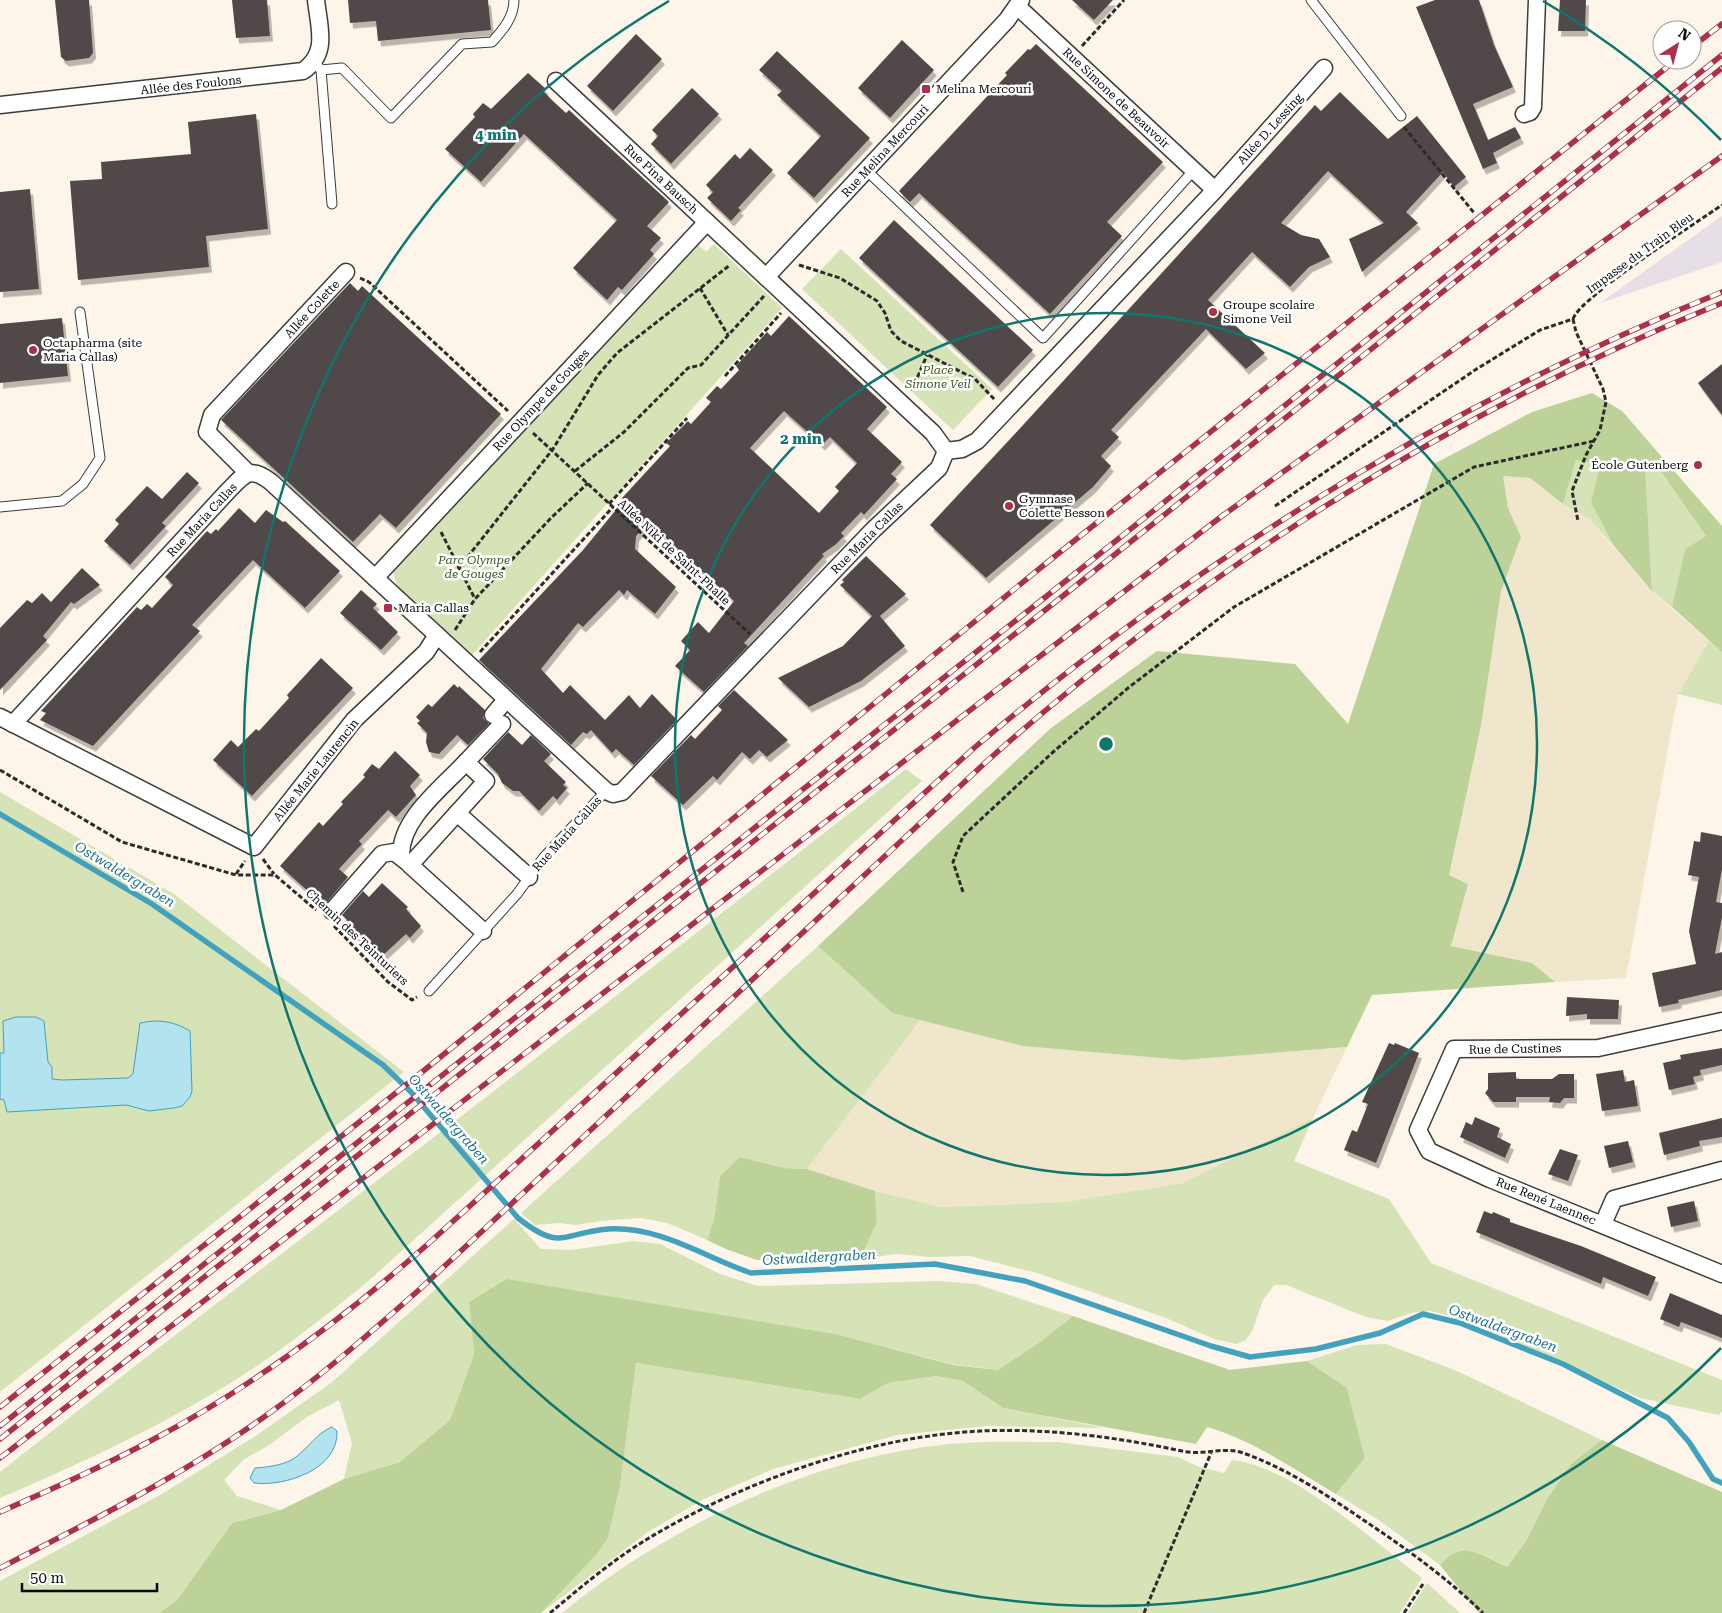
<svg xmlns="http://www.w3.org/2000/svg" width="1722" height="1613" viewBox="0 0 1722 1613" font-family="'Roboto Serif',serif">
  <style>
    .industrial { fill: #e6dfe8 }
    .farmland { fill: #f0e6cc }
    .green { fill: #d5e3b7 }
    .forest { fill: #bcd298 }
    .water { fill: #b3e3ef; stroke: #42a2be }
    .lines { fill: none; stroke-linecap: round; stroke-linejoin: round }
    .stream { stroke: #42a2be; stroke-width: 5.5 }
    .building { fill: #514a48; fill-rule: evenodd; filter: url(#shadow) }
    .lane-casing { stroke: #3d3d3d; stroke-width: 11 }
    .street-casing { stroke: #3d3d3d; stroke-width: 19 }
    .path { stroke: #2c2c2c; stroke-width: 3; stroke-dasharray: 5 2.5; stroke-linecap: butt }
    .lane { stroke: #fff; stroke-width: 9 }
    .street { stroke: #fff; stroke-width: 16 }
    .rail-casing { stroke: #aa314c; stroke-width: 5.5 }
    .rail { stroke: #fff; stroke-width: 4; stroke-dasharray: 11; stroke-linecap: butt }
    .ring { fill: none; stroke: #0f766e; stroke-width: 2.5 }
    .poi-dot { fill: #aa314c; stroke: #fff; stroke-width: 2 }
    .labels { text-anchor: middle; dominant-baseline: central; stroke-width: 5; stroke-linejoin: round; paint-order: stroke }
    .street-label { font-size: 12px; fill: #0a0a0a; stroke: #fff }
    .poi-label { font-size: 12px; fill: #0a0a0a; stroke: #fff; text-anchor: start }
    .park-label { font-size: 12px; font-style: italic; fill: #375a22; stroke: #fff }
    .water-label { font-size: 14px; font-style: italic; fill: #22718d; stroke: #fff }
    .centre { fill: #0f766e; stroke: #fff; stroke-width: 2.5 }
    .ring-label { font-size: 15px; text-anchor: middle; font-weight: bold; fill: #0f766e; stroke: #fff; stroke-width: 5; stroke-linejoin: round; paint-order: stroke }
  </style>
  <defs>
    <filter id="shadow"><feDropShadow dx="3" dy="5.5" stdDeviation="0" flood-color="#0004"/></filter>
  </defs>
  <rect width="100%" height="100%" fill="#fdf5e9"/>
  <!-- industrial -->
  <polygon class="industrial" points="1722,216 1722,262 1600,303"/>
  <!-- farmland -->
  <g class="farmland">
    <polygon points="1502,476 1530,478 1563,504 1589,519 1652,591 1709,641 1678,694 1626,978 1555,982 1532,963 1451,946 1468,884 1449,875 1481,726 1501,591 1521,537 1508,508"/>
    <polygon points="920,1020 1023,1046 1183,1060 1347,1047 1313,1118 1254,1150 1183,1183 1065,1202 939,1207 875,1191 807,1169"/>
  </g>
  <!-- green -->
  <g class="green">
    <polygon points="696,243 706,252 714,244 782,308 472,655 397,586 393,571"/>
    <polygon points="841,249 992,389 953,430 802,289"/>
    <polygon points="1576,460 1600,464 1591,502 1613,545 1589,519 1563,504"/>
    <polygon points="1645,464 1662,473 1706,536 1685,549 1672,607 1652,591"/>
    <polygon points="1709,641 1722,652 1722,705 1678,694"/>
    <path d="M906 769 922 781 365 1284C325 1316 284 1349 240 1377 164 1425 82 1463 0 1498V1472L140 1362 485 1098Z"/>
    <polygon points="0,792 174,894 404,1072 0,1392"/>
    <polygon points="818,946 892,1013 920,1020 807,1169 784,1168 740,1157 720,1176 714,1220 707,1240 667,1223 641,1218 600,1221 576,1225 560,1223 535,1225 521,1213"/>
    <polygon points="1313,1118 1294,1161 1389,1199 1431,1263 1722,1380 1722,1411 1719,1415 1640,1398 1499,1335 1445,1315 1430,1311 1411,1313 1388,1321 1366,1317 1286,1285 1274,1285 1263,1300 1253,1329 1246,1340 1236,1344 1214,1339 1166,1318 1037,1273 970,1256 929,1257 897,1254 860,1259 877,1222 875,1191 940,1207 1065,1202 1183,1183"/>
    <polygon points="514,1219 541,1249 571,1250 633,1241 660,1244 720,1274 758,1286 939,1281 976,1284 1073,1316 1040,1342 999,1370 951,1364 840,1335 469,1304 474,1354 450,1420 400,1462 344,1479 352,1443 339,1400 307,1417 269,1445 243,1460 224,1480 237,1496 281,1510 232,1523 178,1599 159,1613 0,1613 0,1581 160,1495 254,1437 331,1383"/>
    <path d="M1386 1344 1457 1371 1602 1440 1572 1463 1547 1499 1526 1541 1507 1567C1481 1555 1463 1539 1440 1565L1380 1521 1336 1494 1365 1458 1347 1388 1307 1361 1357 1345Z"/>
    <polygon points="636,1363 860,1399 888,1383 936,1376 963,1381 1003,1408 1104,1428 987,1426 897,1435 773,1469 702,1500 648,1532 541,1613 597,1554 608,1538 620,1486"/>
    <path d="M1057 1442 1178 1457 1199 1467 1224 1473 1232 1460C1294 1467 1373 1541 1422 1578L1400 1613H562C670 1524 821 1453 962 1443 993 1441 1025 1442 1057 1442Z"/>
    <polygon points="1427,1583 1460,1613 1408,1613"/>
  </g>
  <!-- forest -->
  <g class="forest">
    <polygon points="1592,393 1622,411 1722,526 1722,652 1672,607 1685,549 1706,536 1662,473 1645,465 1652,591 1613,545 1591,502 1600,464 1576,460 1563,504 1530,478 1503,476 1508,508 1521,537 1501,591 1481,726 1449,875 1468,884 1451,946 1532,963 1555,982 1372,995 1347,1047 1183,1060 1023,1046 892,1013 818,946 1051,728 1157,651 1295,664 1348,724 1434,464 1532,412"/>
    <polygon points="740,1157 784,1168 807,1169 875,1191 877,1222 860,1259 757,1260 726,1249 707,1240 714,1220 720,1176"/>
    <path d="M507 1279 840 1335 953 1365 998 1370 1040 1342 1073 1316 1230 1370 1307 1361 1347 1388 1365 1458 1336 1494C1295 1470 1253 1440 1207 1427L1196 1444 1003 1408 963 1381 936 1376 888 1383 860 1399 636 1363 620 1486 608 1538 597 1554 541 1613H159L178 1599 232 1523 281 1510 344 1479 400 1462 450 1420 474 1354 469 1302Z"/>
    <path d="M1602 1440 1722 1492V1613H1479L1440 1565C1464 1538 1480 1556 1507 1567L1526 1541 1547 1499 1572 1463Z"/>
  </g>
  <!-- water -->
  <g class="water">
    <path d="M16 1017H36L44 1021 48 1062 52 1067V1079L62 1080 128 1078 133 1074 140 1023C159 1019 173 1021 190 1031L192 1091 190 1097 182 1106 174 1108 149 1111 126 1105 7 1112 4 1100 0 1099V1053H4L3 1021Z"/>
    <path d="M332 1427 337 1431C339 1469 285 1487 254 1483L250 1478 255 1468C268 1467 286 1465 296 1457 309 1447 317 1433 332 1427Z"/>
  </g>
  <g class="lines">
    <!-- stream -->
    <path class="stream" d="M0 814 152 904 383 1065 411 1092 518 1218C561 1252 562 1233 608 1229 660 1226 704 1257 751 1273L935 1264 1025 1281 1211 1346 1250 1357 1316 1349 1380 1333 1423 1314 1460 1323 1563 1364 1668 1418 1689 1442 1713 1479 1722 1483"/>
  </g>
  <!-- building -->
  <g class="building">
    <polygon points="55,0 89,0 93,53 89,58 66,61 61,57"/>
    <polygon points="232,0 267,0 270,36 236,38"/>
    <polygon points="348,0 488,0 491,30 378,41 376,21 350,23"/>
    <polygon points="1072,0 1113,0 1094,20"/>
    <polygon points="1435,0 1479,0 1494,45 1513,87 1473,104 1488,140 1515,127 1521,138 1493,153 1497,163 1483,169 1416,7"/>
    <polygon points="1560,0 1586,0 1585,31 1558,31"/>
    <polygon points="636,34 662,59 613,111 587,86"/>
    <polygon points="902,40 934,70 890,118 858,88"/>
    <polygon points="1036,44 1163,162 1107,222 1122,236 1050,314 919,193 910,202 899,191 1007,75 1005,73 1028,49 1030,50"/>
    <polygon points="777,51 870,138 814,198 787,173 821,136 777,95 782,91 759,70"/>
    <polygon points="528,73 546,89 544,92 554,102 566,113 569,110 669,202 647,226 661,238 650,250 654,254 622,290 618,287 607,300 573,268 617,220 524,134 481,182 445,149 475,117 473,114 483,103 491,109"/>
    <polygon points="692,88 719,114 671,164 651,144 658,136 652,130"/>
    <polygon points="1340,92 1388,139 1417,116 1466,177 1454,187 1443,172 1406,212 1418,223 1362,272 1349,239 1384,223 1328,171 1281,223 1301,235 1319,239 1330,257 1309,267 1290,287 1252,252 1208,300 1265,353 1246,369 1206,329 1111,430 1119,437 1101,456 1111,466 1093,487 986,578 930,525 1024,424 1315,105 1321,111"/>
    <polygon points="256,114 268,229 206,236 209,267 78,280 70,181 102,179 101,162 191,154 188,122"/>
    <polygon points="750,148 773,170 738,208 741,210 731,221 707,198 713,192 706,185 735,154 740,159"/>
    <polygon points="30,189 39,289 0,292 0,192"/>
    <polygon points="894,220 1033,350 998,387 859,258"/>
    <polygon points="350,283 358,291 362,286 501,414 396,528 380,514 353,542 221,420"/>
    <path d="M789 316 887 407 867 429 902 462 891 474 897 479 864 515 861 512 841 533 844 536 835 545 822 554 824 556 744 643 748 646 704 692 675 666 690 650 681 641 698 622 709 633 734 601 649 522 636 536 635 549 676 587 655 614 627 590 624 595 619 590 583 627 578 623 541 669 563 693 570 685 605 720 629 695 640 708 652 694 677 720 634 765 616 749 612 753 591 730 587 734 583 732 571 745 479 660 583 550 624 500 622 498 670 446 666 443 688 421 691 424 711 402 706 398 717 386 721 389 739 370 736 366 767 332 771 336ZM784 411 822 445 830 437 857 463 835 487 839 491 819 513 750 448Z"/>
    <polygon points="62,318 68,376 0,383 0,324"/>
    <polygon points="1722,364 1722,415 1698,383"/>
    <polygon points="187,472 199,483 162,523 166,526 130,565 104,541 119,524 115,520 147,486 162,499"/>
    <polygon points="239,508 255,523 266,510 283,522 285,521 340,571 305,608 253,560 192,625 200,631 93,746 40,720 46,713 41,711 137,607 141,610 147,604 152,608 173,585 165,577 207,531 211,534 216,529 218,531"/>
    <polygon points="866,556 906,594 880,616 905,646 861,681 809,707 778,678 843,646 872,616 840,585 844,582 842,580"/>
    <polygon points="82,568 100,585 74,604 71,602 43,636 47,640 0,690 0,628 27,600 32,603 42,593 51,602"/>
    <polygon points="361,590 377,604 373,608 398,632 381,650 340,613"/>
    <polygon points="321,658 353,688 252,796 213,760 231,740 238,747 256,729 259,731 289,698 287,695"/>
    <polygon points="454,684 458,688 459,686 485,710 483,718 489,724 468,745 457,735 439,754 429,752 426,742 427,733 417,723 420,721 416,717 428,704 432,707"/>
    <polygon points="734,690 788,740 767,757 759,750 750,759 742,752 717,780 713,776 683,805 651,776 691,735 695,739 722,710 718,706"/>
    <polygon points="508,732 522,745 531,735 551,754 544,761 566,782 563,785 567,788 557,800 553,796 539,811 519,791 513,791 502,783 498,774 483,759"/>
    <polygon points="395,751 420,775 410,786 416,795 396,817 388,810 359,841 362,844 339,869 348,877 327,902 324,899 321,903 280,866 319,822 323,826 343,804 341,802 365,777 363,775 372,764 379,769"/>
    <polygon points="1701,832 1722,836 1722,869 1716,902 1722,903 1722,917 1715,954 1722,952 1722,990 1678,1000 1679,1003 1659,1007 1652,973 1696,964 1689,931 1699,877 1688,875 1694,841 1700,842"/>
    <polygon points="382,883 408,907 406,909 421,926 410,938 406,934 380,958 348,929 352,925 342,915 363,891 369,897"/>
    <polygon points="1567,997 1619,1000 1618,1019 1587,1019 1587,1014 1566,1016"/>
    <polygon points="1389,1043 1394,1045 1395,1043 1419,1053 1376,1163 1344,1150 1352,1130 1357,1132 1368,1104 1362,1102"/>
    <polygon points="1722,1048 1722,1065 1700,1070 1701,1075 1693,1077 1695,1084 1669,1090 1663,1063 1681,1059 1680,1055"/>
    <polygon points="1623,1070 1625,1082 1634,1080 1638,1106 1602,1111 1596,1074"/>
    <polygon points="1516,1072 1516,1079 1552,1079 1559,1074 1574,1074 1574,1098 1564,1098 1560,1103 1549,1102 1550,1097 1516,1097 1516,1102 1493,1102 1485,1093 1488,1089 1488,1073"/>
    <polygon points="1475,1117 1500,1128 1497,1137 1511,1144 1505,1158 1460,1137 1466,1122 1472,1125"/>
    <polygon points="1722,1118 1722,1137 1699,1141 1700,1146 1664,1155 1659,1133"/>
    <polygon points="1628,1141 1633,1162 1609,1168 1604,1146"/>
    <polygon points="1560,1149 1578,1155 1568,1181 1548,1174"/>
    <polygon points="1694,1201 1698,1221 1671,1227 1667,1207"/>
    <polygon points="1484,1211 1492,1214 1493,1212 1510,1219 1510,1222 1581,1246 1656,1277 1648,1296 1603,1277 1601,1284 1476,1232"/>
    <polygon points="1670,1293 1722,1315 1722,1338 1681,1322 1679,1327 1660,1319"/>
  </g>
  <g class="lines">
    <!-- lane casing -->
    <g class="lane-casing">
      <g id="lane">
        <polyline points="1311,0 1401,116"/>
        <path d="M315 63 321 70 342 68 391 118 462 44 492 42C503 30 514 17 514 0"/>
        <polyline points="321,70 332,204"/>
        <polyline points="866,170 1043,338 1194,170"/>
        <polyline points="0,507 62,501 83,484 100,458 80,312"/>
        <polyline points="429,991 517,894 544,857 606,791"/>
      </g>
    </g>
    <!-- street casing -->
    <g class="street-casing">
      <g id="street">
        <polyline points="1018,7 1215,190"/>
        <path d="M0 105 303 71C329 53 319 28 316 0"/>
        <polyline points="1524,114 1530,112 1533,107 1537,0"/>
        <polyline points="766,277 1007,20 1021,0"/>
        <polyline points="946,451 962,449 977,441 1215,190 1324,68"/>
        <polyline points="248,473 207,432 212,415 346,272"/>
        <polyline points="375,578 707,222"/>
        <polyline points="493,715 506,700"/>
        <polyline points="0,717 254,847 354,720 426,652 437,635"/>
        <path d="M13 724 227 492C244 475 249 465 271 482L606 791 613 794 622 792 873 530 939 468 946 451 933 433 556 81"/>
        <polyline points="466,762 502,724"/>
        <polyline points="457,813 529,877"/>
        <path d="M401 856C400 819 442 788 466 762L486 781 410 865 483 931"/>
        <polyline points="332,911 382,854 394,852 407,862"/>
        <polyline points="1722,1021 1598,1048 1454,1049 1418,1130 1429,1151 1490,1179 1722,1274"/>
        <polyline points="1603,1224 1614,1199 1722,1170"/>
      </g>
    </g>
    <!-- path -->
    <g class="path">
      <polyline points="1082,46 1124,0"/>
      <polyline points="1404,127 1475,214"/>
      <polyline points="799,265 840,278 877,301 885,313 891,331 901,341 975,379 995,400"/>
      <polyline points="360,278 369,282 508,411"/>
      <polyline points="700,288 728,335"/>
      <polyline points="1573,319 1576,332 1603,389 1606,402 1600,430 1586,455 1572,491 1578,521"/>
      <path d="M1573 319C1581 296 1696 223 1722 205"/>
      <polyline points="725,376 781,313"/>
      <polyline points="910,390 915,383 927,355"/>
      <polyline points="533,433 750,634"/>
      <polyline points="575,471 624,432 688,368 701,365 764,296"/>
      <polyline points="609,504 687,418"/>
      <polyline points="1275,506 1475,370 1540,330 1573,319"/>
      <polyline points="441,532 475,599"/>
      <polyline points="458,569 553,449 598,375 617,353 730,265"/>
      <polyline points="455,630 475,599 551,518 588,483"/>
      <polyline points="480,652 613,507"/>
      <polyline points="0,770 122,842 236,875 275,875 316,910"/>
      <polyline points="263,859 274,874"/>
      <polyline points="236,874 245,861"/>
      <polyline points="963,892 953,862 963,836 1052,753 1128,688 1234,607 1474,467 1594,441"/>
      <polyline points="334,926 388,982 412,1000 417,997"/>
      <path d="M550 1613C581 1587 614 1559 649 1538 744 1481 870 1436 981 1431 1048 1428 1116 1437 1182 1451 1202 1456 1223 1446 1243 1453 1283 1467 1321 1491 1356 1515 1401 1545 1444 1575 1483 1613"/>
      <polyline points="1144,1613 1211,1453"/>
      <polyline points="1404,1613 1423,1584"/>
    </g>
    <!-- lane -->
    <use href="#lane" class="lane"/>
    <!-- street -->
    <use href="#street" class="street"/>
    <!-- rail casing -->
    <g class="rail-casing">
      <g id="rail">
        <polyline points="1692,47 1722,24"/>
        <polyline points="0,1407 411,1081 1044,565 1676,60"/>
        <polyline points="0,1426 1077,572 1722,55"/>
        <polyline points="0,1439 1083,580 1722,68"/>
        <polyline points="0,1458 1222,516 1722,156"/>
        <path d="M0 1512C52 1489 104 1466 154 1439 254 1386 344 1318 428 1244L974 748C1199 558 1449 403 1722 292"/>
        <path d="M0 1568C90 1522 181 1476 264 1417 319 1378 369 1334 420 1289L986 762C1203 568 1452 412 1722 303"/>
      </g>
    </g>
    <!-- rail -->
    <use href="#rail" class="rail"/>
  </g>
  <!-- distance rings -->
  <g class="ring">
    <circle cx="1106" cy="744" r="431"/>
    <path d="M1721 1348A862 862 0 1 1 669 1M1543 1A862 862 0 0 1 1721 140"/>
  </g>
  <!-- markers -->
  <g class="poi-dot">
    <rect x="921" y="84" width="10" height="10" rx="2.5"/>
    <circle cx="1213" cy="312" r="5"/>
    <circle cx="33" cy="350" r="5"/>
    <circle cx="1698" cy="465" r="5"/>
    <circle cx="1009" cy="506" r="5"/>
    <rect x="383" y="603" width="10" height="10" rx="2.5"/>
  </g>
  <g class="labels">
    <!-- street labels -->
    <g class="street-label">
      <text transform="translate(191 85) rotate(-6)">Allée des Foulons</text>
      <text transform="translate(1116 98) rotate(43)">Rue Simone de Beauvoir</text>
      <text transform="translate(1270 129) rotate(-48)">Allée D. Lessing</text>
      <text transform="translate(885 151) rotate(-47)">Rue Melina Mercouri</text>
      <text transform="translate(661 179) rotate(43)">Rue Pina Bausch</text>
      <text transform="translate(1640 253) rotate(-36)">Impasse du Train Bleu</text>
      <text transform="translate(312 309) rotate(-47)">Allée Colette</text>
      <text transform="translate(541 400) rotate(-47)">Rue Olympe de Gouges</text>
      <text transform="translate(202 520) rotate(-47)">Rue Maria Callas</text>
      <text transform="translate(867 538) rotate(-45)">Rue Maria Callas</text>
      <text transform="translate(674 552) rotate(43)">Allée Niki de Saint-Phalle</text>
      <text transform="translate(316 770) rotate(-51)">Allée Marie Laurencin</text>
      <text transform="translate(567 834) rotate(-48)">Rue Maria Callas</text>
      <text transform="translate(357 937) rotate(43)">Chemin des Teinturiers</text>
      <text transform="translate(1515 1049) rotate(-1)">Rue de Custines</text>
      <text transform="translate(1546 1201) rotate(22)">Rue René Laennec</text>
    </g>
    <!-- poi labels -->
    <g class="poi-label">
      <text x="936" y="89">Melina Mercouri</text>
      <text x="1223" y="305">Groupe scolaire<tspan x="1223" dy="14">Simone Veil</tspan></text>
      <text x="43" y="343">Octapharma (site<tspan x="43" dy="14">Maria Callas)</tspan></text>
      <text x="1688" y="465" text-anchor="end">École Gutenberg</text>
      <text x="1019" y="499">Gymnase<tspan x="1019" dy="14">Colette Besson</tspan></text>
      <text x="398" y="608">Maria Callas</text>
    </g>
    <!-- park labels -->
    <g class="park-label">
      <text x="938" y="370">Place<tspan x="938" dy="14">Simone Veil</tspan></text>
      <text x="474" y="560">Parc Olympe<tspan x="474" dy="14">de Gouges</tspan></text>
    </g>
    <!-- water labels -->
    <g class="water-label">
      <text transform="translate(125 874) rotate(31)">Ostwaldergraben</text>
      <text transform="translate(449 1119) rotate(49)">Ostwaldergraben</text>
      <text transform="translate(819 1257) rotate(-3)">Ostwaldergraben</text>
      <text transform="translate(1503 1328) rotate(20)">Ostwaldergraben</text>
    </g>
  </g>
  <circle cx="1106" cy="744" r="8" class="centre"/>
  <g class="ring-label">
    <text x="496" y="140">4 min</text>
    <text x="801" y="444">2 min</text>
  </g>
  <!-- north arrow -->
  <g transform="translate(1677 45) rotate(36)"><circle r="24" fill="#ffffff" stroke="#9d9d9d"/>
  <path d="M0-4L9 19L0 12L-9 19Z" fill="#aa314c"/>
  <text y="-8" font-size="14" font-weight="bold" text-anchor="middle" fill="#0a0a0a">N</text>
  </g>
  <!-- scale -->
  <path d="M22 1583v8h135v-8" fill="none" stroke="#0a0a0a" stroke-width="2.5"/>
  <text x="30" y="1583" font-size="15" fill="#0a0a0a" stroke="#ffffff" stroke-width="4" paint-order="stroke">50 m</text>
</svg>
